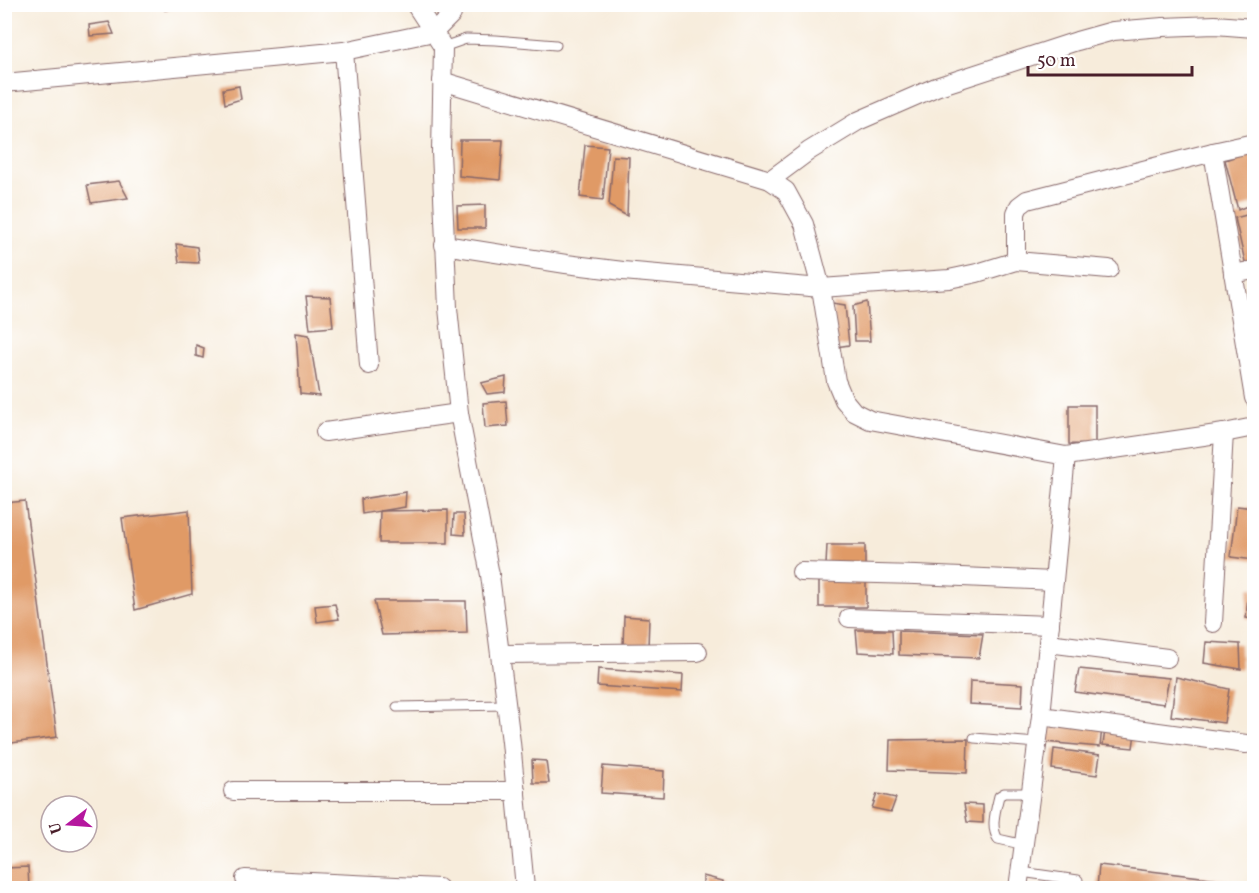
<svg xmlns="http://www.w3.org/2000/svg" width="1259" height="893" viewBox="0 0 1259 893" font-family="Vollkorn,serif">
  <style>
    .building { fill: #e09a66 }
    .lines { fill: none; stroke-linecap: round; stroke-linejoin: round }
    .lane-casing { stroke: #876769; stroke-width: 11 }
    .street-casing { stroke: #876769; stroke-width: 20 }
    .lane { stroke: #fff; stroke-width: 9 }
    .street { stroke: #fff; stroke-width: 18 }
  </style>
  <rect width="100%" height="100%" fill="#fff"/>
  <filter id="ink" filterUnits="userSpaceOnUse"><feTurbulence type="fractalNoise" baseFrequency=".0167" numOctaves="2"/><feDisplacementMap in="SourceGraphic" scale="12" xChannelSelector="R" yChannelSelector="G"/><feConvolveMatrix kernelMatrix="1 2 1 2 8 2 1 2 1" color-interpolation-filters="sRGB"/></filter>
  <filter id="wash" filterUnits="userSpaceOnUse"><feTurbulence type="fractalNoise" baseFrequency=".008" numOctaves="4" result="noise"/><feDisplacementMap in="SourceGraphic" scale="24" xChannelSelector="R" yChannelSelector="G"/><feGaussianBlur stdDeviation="1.35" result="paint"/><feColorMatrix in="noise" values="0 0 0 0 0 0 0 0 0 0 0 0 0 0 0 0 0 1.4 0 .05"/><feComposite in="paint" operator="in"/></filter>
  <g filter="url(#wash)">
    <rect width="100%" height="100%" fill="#f7ecdb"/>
    <g id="blocks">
      <!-- building -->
      <g class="building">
        <polygon points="164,4 176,4 177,7 165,10"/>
        <polygon points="109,22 114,34 90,36 89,25"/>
        <polygon points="239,86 241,99 225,104 223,89"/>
        <polygon points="460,140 503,140 500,180 459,176"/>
        <polygon points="585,145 608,147 603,200 580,197"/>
        <polygon points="1254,150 1254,203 1238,210 1225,160"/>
        <polygon points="613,156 629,157 627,216 609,206"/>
        <polygon points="119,181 128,198 91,203 87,185"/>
        <polygon points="485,205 485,228 458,228 457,206"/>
        <polygon points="1254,213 1254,261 1245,262 1235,218"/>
        <polygon points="176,244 197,247 199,263 179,262"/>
        <polygon points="306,296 330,297 333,327 310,329"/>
        <polygon points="1254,301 1254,315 1248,302"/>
        <polygon points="867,302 870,341 855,341 853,306"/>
        <polygon points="832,303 845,305 849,345 836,347"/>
        <polygon points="296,333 309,335 319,396 300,394"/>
        <polygon points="196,345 204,348 203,358 196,356"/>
        <polygon points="506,377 505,392 487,394 481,383"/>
        <polygon points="506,401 508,426 485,428 483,403"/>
        <polygon points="1069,405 1095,405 1095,445 1069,444"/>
        <polygon points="406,492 405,507 362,514 361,499"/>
        <polygon points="25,501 57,737 4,744 4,503"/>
        <polygon points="1237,506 1254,508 1254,560 1231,557"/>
        <polygon points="189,510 192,594 135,610 122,518"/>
        <polygon points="448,510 448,543 379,543 380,511"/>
        <polygon points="454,514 464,514 465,535 453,534"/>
        <polygon points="827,545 865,545 865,565 826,565"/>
        <rect x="819" y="580" width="47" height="27"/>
        <polygon points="1249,588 1254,588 1254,619 1246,618"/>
        <polygon points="374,601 466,601 467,633 382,635"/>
        <polygon points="335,604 339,619 317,622 315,606"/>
        <polygon points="624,616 649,618 648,648 623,647"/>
        <polygon points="856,630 892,630 893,654 858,652"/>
        <polygon points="899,631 983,634 979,658 899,655"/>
        <polygon points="1206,642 1240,644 1241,669 1204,663"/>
        <polygon points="598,669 683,675 682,692 597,686"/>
        <polygon points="1079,669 1169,678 1164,704 1075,692"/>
        <polygon points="1176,677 1229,689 1224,723 1171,716"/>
        <polygon points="970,681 1023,684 1022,707 969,704"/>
        <polygon points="1045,722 1102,727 1100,747 1044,742"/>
        <polygon points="1105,729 1135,733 1133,748 1103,745"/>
        <polygon points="968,739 967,773 889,770 890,740"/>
        <polygon points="1054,749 1100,755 1097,775 1052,769"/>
        <polygon points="532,760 546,761 549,783 533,783"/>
        <polygon points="603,766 664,771 663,797 601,793"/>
        <polygon points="877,794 896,798 891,812 872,808"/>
        <polygon points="964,804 983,805 983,823 967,822"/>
        <polygon points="1099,865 1235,881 1235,888 1097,888"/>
        <polygon points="28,867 29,888 5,888 5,868"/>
        <polygon points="703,876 723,881 723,888 703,888"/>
      </g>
    </g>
  </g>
  <g filter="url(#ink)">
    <use href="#blocks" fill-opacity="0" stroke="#876769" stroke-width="1.5"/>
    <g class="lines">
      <!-- lane casing -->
      <g class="lane-casing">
        <g id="lane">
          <polyline points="443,47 466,39 496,40 556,45"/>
          <polyline points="397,707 505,705"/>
          <polyline points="974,738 1037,743"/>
          <path d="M1025 845 998 839C990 827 996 809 999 796L1004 793H1031"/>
          <polyline points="1021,872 1078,880"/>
        </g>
      </g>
      <!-- street casing -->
      <g class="street-casing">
        <g id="street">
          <polyline points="415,4 443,47 441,152 448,308 459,413 490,575 511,742 525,888"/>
          <polyline points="344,51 369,365"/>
          <polyline points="442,81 770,180 786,191 804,224 821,288 836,381 844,400 854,412 870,420 1066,456 1224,433 1254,427"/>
          <polyline points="4,83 344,51 434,32 452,14 453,4"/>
          <polyline points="1213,152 1254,398"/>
          <polyline points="770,180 809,151 858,121 936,87 1077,41 1113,31 1163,27 1215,25 1254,28"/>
          <polyline points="444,245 566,264 623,271 821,288 949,279 977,273 1016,261 1016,213 1019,206 1027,200 1213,152 1254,143"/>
          <polyline points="1016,261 1109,269"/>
          <polyline points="1233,274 1254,270"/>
          <polyline points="325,432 459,413"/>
          <polyline points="801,572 916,575 1054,581"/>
          <polyline points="849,618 1050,625"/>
          <polyline points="1213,623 1224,433"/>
          <polyline points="1048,643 1167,658"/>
          <polyline points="500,654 698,652"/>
          <polyline points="1041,716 1246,744"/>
          <polyline points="233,791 516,791"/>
          <polyline points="245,879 439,888"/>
          <polyline points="1018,888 1041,716 1066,456"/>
        </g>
      </g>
      <!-- lane -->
      <use href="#lane" class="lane"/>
      <!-- street -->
      <use href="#street" class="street"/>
    </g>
  </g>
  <!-- margin -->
  <rect width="1259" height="893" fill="none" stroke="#fff" stroke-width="24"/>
  <!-- north arrow -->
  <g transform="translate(69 824) rotate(253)"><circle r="28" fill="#ffffff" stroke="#b7a5aa" stroke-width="1.5"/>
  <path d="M0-4.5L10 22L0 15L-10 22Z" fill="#b5179e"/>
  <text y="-9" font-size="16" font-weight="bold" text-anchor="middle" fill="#4a1f2b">U</text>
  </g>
  <!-- scale -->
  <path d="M1028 66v9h164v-9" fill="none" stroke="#4a1f2b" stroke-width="3"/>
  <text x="1037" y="66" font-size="18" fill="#4a1f2b" stroke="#ffffff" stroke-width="4.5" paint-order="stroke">50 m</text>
</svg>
